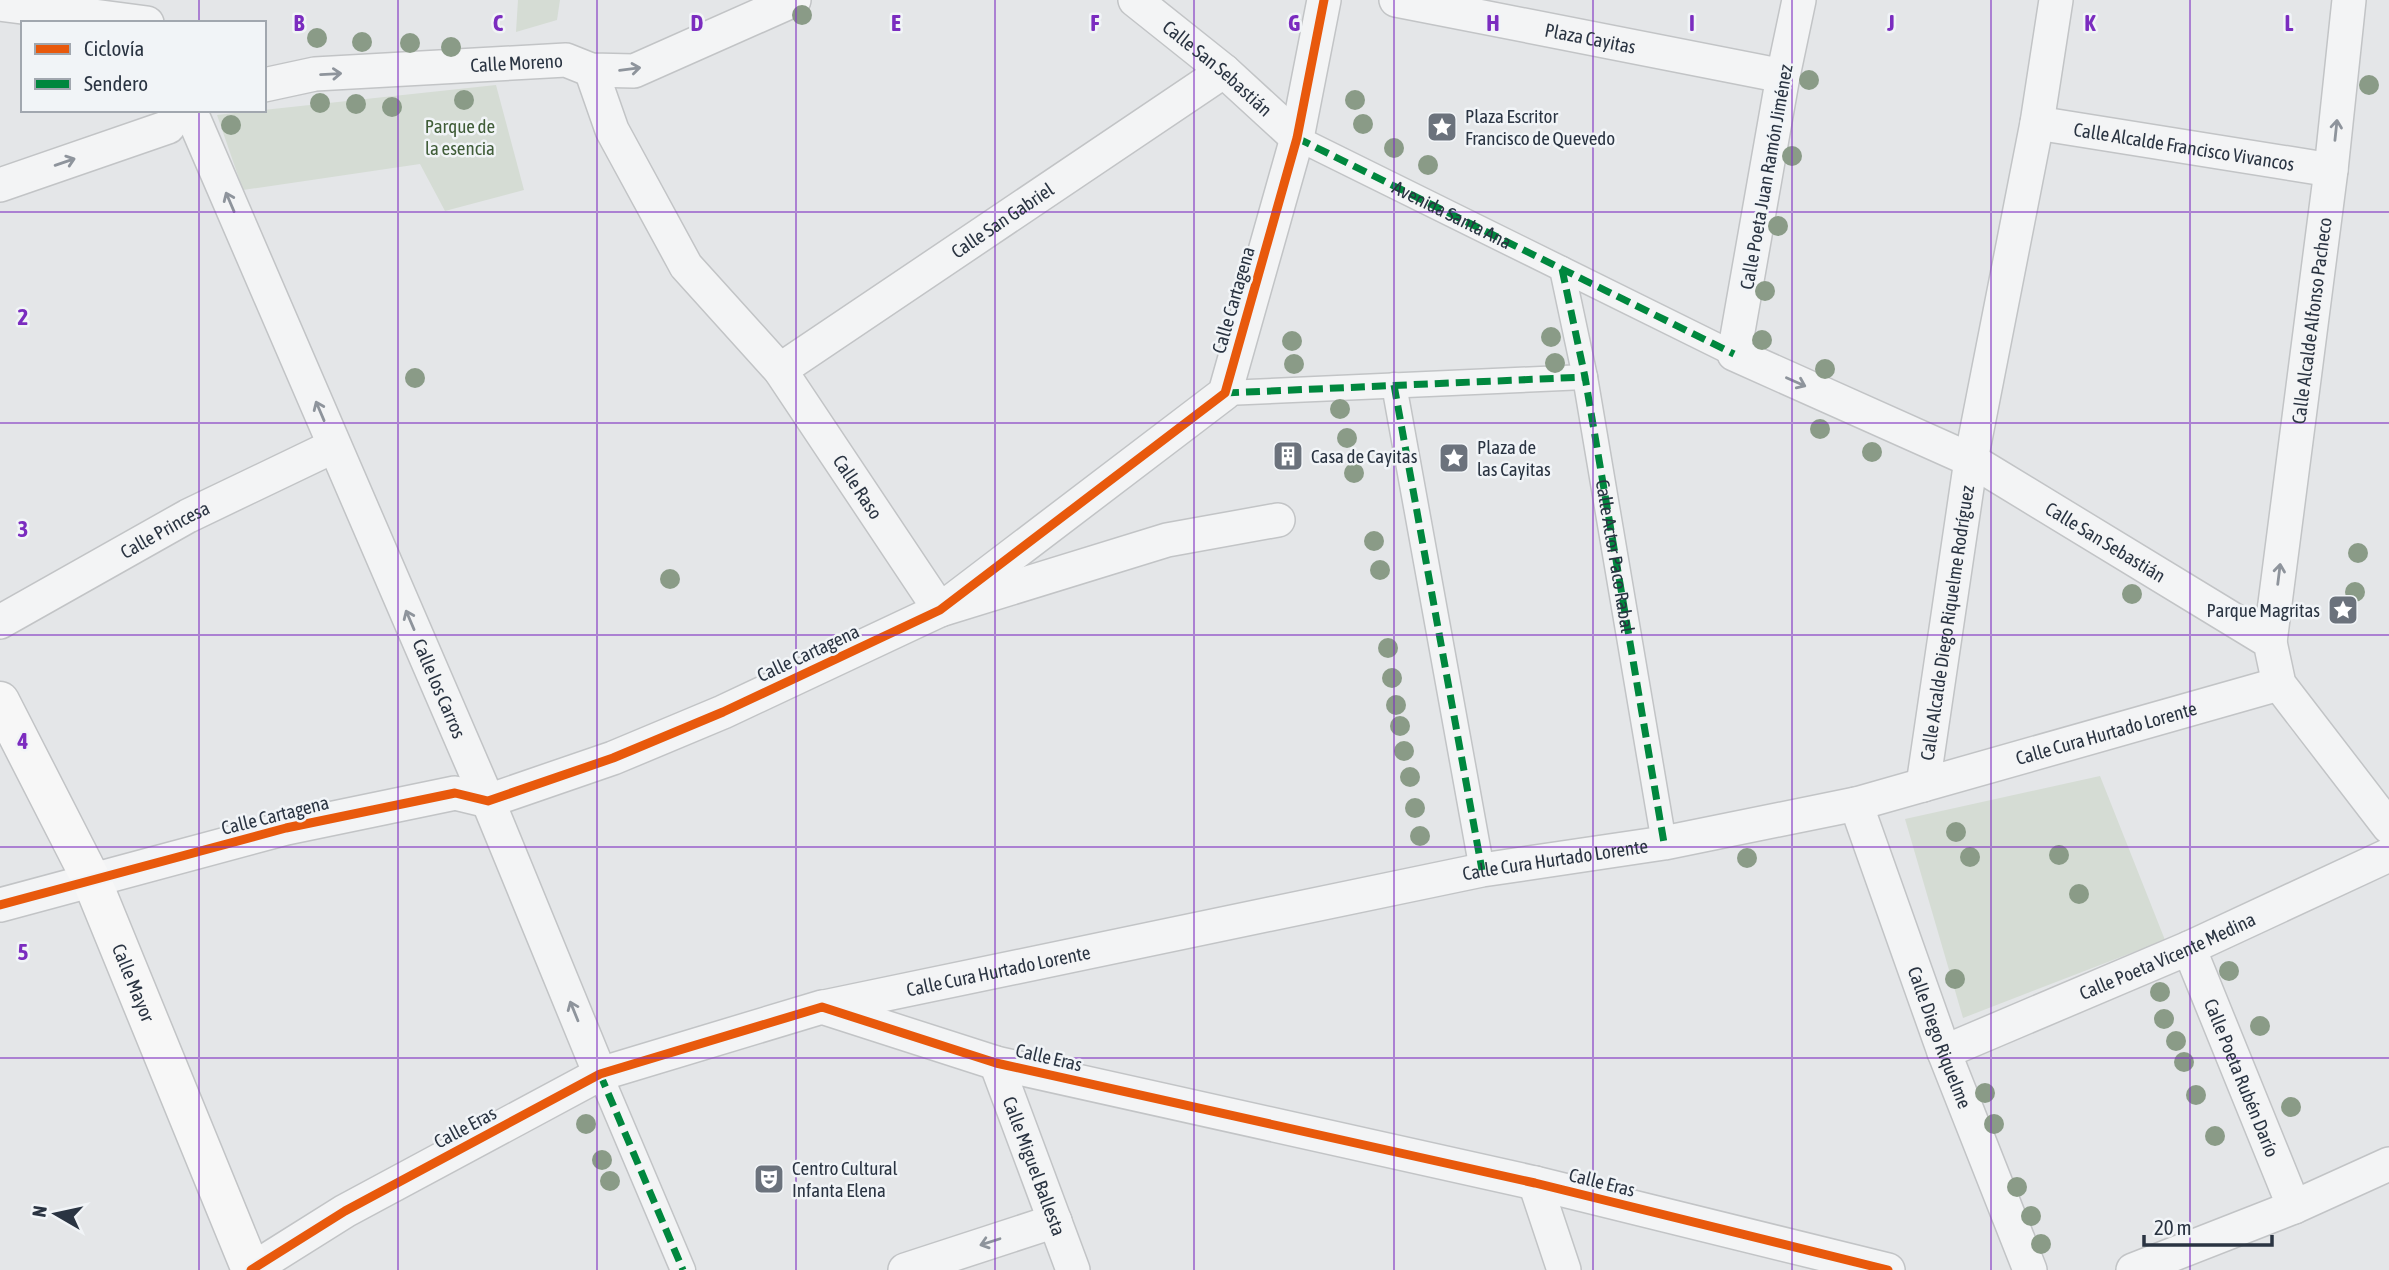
<svg xmlns="http://www.w3.org/2000/svg" width="2389" height="1270" viewBox="0 0 2389 1270" font-family="'Asap Condensed',sans-serif">
  <style>
    .green { fill: #d5dcd4 }
    .lines { fill: none; stroke-linecap: round; stroke-linejoin: round }
    .pedestrian-casing { stroke: #c2c4c6; stroke-width: 27 }
    .minor-casing { stroke: #c2c4c6; stroke-width: 36 }
    .secondary-casing { stroke: #c2c4c6; stroke-width: 41 }
    .pedestrian { stroke: #f3f4f5; stroke-width: 24 }
    .minor { stroke: #f3f4f5; stroke-width: 33 }
    .secondary { stroke: #f7f7f7; stroke-width: 38 }
    .quiet { stroke: #00873e; stroke-width: 7; stroke-dasharray: 14 7; stroke-linecap: butt }
    .cycleway-casing { stroke: #f1f4f7; stroke-width: 13 }
    .cycleway { stroke: #e8590c; stroke-width: 9 }
    .tree { fill: #8a9b87 }
    .oneway { stroke: #8e949c }
    .grid { fill: none; stroke: #7b2cbf; stroke-width: 2; stroke-opacity: 0.55 }
    .labels { text-anchor: middle; dominant-baseline: central; stroke-width: 5; stroke-linejoin: round; paint-order: stroke }
    .street-label { font-size: 19px; fill: #2a3442; stroke: #f1f4f7 }
    .poi-label { font-size: 19px; fill: #2a3442; stroke: #f1f4f7; text-anchor: start }
    .park-label { font-size: 19px; fill: #405d38; stroke: #f1f4f7 }
    .grid-label { font-size: 23px; text-anchor: middle; font-weight: bold; fill: #7b2cbf; stroke: #f1f4f7; stroke-width: 5; stroke-linejoin: round; paint-order: stroke }
  </style>
  <rect width="100%" height="100%" fill="#e4e6e8"/>
  <!-- green -->
  <g class="green">
    <polygon points="518,0 560,0 557,20 516,32"/>
    <polygon points="496,85 524,190 445,211 420,164 243,190 217,115"/>
    <polygon points="2100,776 2165,940 1963,1018 1905,819"/>
  </g>
  <g class="lines">
    <!-- pedestrian casing -->
    <g class="pedestrian-casing">
      <g id="pedestrian">
        <polyline points="1297,138 1734,354"/>
        <polyline points="1562,269 1585,377 1664,843"/>
        <polyline points="1394,385 1482,870"/>
        <polyline points="1225,393 1585,377"/>
        <polyline points="600,1074 683,1270"/>
      </g>
    </g>
    <!-- minor casing -->
    <g class="minor-casing">
      <g id="minor">
        <path id="s1" d="M1135 0 1224 71 1297 138"/>
        <path id="s2" d="M1396 0 1783 76"/>
        <path id="s3" d="M1799 0 1783 76 1734 354 1971 460 2270 642 2279 684 2389 827"/>
        <polyline points="0,4 147,23"/>
        <path id="s4" d="M591 70 612 130 686 266 780 370 940 610 1167 540 1278 520"/>
        <path id="s5" d="M264 85 315 74 566 60 591 70 634 71 794 0"/>
        <path id="s6" d="M190 110 488 801 600 1074"/>
        <path id="s7" d="M2037 123 2331 170"/>
        <polyline points="0,185 168,127 180,110"/>
        <path id="s8" d="M780 370 1224 71"/>
        <path id="s9" d="M0 622 188 516 334 446"/>
        <path id="s10" d="M2270 642 2331 170 2349 0"/>
        <path id="s11" d="M1923 785 1971 460 2037 123 2056 0"/>
        <path id="s12" d="M1856 804 1944 1052 2030 1270"/>
        <polyline points="0,905 286,828 455,793 488,801 613,758 723,712 940,610 1225,393 1297,138 1324,0"/>
        <path id="s13" d="M2189 948 2294 1207"/>
        <path id="s14" d="M824 1007 1482 870 1664 843 1856 804 2279 684"/>
        <path id="s15" d="M1944 1052 2189 948 2389 855"/>
        <path id="s16" d="M996 1063 1073 1270"/>
        <polyline points="1535,1183 1564,1270"/>
        <polyline points="251,1270 345,1211 600,1074 822,1007 996,1063 1535,1183 1888,1270"/>
        <polyline points="905,1270 1055,1221"/>
        <polyline points="2133,1270 2294,1207 2389,1164"/>
      </g>
    </g>
    <!-- secondary casing -->
    <g class="secondary-casing">
      <g id="secondary">
        <path id="s17" d="M0 701 92 881 251 1270"/>
      </g>
    </g>
    <!-- pedestrian -->
    <use href="#pedestrian" class="pedestrian"/>
    <!-- minor -->
    <use href="#minor" class="minor"/>
    <!-- secondary -->
    <use href="#secondary" class="secondary"/>
    <!-- quiet -->
    <g class="quiet">
      <path id="s18" d="M1297 138 1734 354"/>
      <path id="s19" d="M1562 269 1585 377 1664 843"/>
      <polyline points="1394,385 1482,870"/>
      <polyline points="1225,393 1585,377"/>
      <polyline points="600,1074 683,1270"/>
    </g>
    <!-- cycleway casing -->
    <g class="cycleway-casing">
      <g id="cycleway">
        <polyline points="0,905 286,828 455,793 488,801 613,758 723,712 940,610 1225,393 1297,138 1324,0"/>
        <polyline points="251,1270 345,1211 600,1074 822,1007 996,1063 1535,1183 1888,1270"/>
      </g>
    </g>
    <!-- cycleway -->
    <use href="#cycleway" class="cycleway"/>
  </g>
  <!-- trees -->
  <g class="tree">
    <circle cx="802" cy="15" r="10"/>
    <circle cx="317" cy="38" r="10"/>
    <circle cx="362" cy="42" r="10"/>
    <circle cx="410" cy="43" r="10"/>
    <circle cx="451" cy="47" r="10"/>
    <circle cx="1809" cy="80" r="10"/>
    <circle cx="2369" cy="85" r="10"/>
    <circle cx="464" cy="100" r="10"/>
    <circle cx="1355" cy="100" r="10"/>
    <circle cx="320" cy="103" r="10"/>
    <circle cx="356" cy="104" r="10"/>
    <circle cx="392" cy="107" r="10"/>
    <circle cx="1363" cy="124" r="10"/>
    <circle cx="231" cy="125" r="10"/>
    <circle cx="1394" cy="148" r="10"/>
    <circle cx="1792" cy="156" r="10"/>
    <circle cx="1428" cy="165" r="10"/>
    <circle cx="1778" cy="226" r="10"/>
    <circle cx="1765" cy="291" r="10"/>
    <circle cx="1551" cy="337" r="10"/>
    <circle cx="1762" cy="340" r="10"/>
    <circle cx="1292" cy="341" r="10"/>
    <circle cx="1555" cy="363" r="10"/>
    <circle cx="1294" cy="364" r="10"/>
    <circle cx="1825" cy="369" r="10"/>
    <circle cx="415" cy="378" r="10"/>
    <circle cx="1340" cy="409" r="10"/>
    <circle cx="1820" cy="429" r="10"/>
    <circle cx="1347" cy="438" r="10"/>
    <circle cx="1872" cy="452" r="10"/>
    <circle cx="1354" cy="473" r="10"/>
    <circle cx="1374" cy="541" r="10"/>
    <circle cx="2358" cy="553" r="10"/>
    <circle cx="1380" cy="570" r="10"/>
    <circle cx="670" cy="579" r="10"/>
    <circle cx="2355" cy="592" r="10"/>
    <circle cx="2132" cy="594" r="10"/>
    <circle cx="1388" cy="648" r="10"/>
    <circle cx="1392" cy="678" r="10"/>
    <circle cx="1396" cy="705" r="10"/>
    <circle cx="1400" cy="726" r="10"/>
    <circle cx="1404" cy="751" r="10"/>
    <circle cx="1410" cy="777" r="10"/>
    <circle cx="1415" cy="808" r="10"/>
    <circle cx="1956" cy="832" r="10"/>
    <circle cx="1420" cy="836" r="10"/>
    <circle cx="2059" cy="855" r="10"/>
    <circle cx="1970" cy="857" r="10"/>
    <circle cx="1747" cy="858" r="10"/>
    <circle cx="2079" cy="894" r="10"/>
    <circle cx="2229" cy="971" r="10"/>
    <circle cx="1955" cy="979" r="10"/>
    <circle cx="2160" cy="992" r="10"/>
    <circle cx="2164" cy="1019" r="10"/>
    <circle cx="2260" cy="1026" r="10"/>
    <circle cx="2176" cy="1041" r="10"/>
    <circle cx="2184" cy="1062" r="10"/>
    <circle cx="1985" cy="1093" r="10"/>
    <circle cx="2196" cy="1095" r="10"/>
    <circle cx="2291" cy="1107" r="10"/>
    <circle cx="586" cy="1124" r="10"/>
    <circle cx="1994" cy="1124" r="10"/>
    <circle cx="2215" cy="1136" r="10"/>
    <circle cx="602" cy="1160" r="10"/>
    <circle cx="610" cy="1181" r="10"/>
    <circle cx="2017" cy="1187" r="10"/>
    <circle cx="2031" cy="1216" r="10"/>
    <circle cx="2041" cy="1244" r="10"/>
  </g>
  <!-- one-way arrows -->
  <defs><path id="oneway-shaft" d="M-6 0H5M1.5-3L5.5 0L1.5 3" fill="none" stroke-width="1.6" stroke-linecap="round" stroke-linejoin="round" transform="scale(1.75)"/></defs>
  <g class="oneway">
    <use href="#oneway-shaft" transform="translate(630 69) rotate(-7)"/>
    <use href="#oneway-shaft" transform="translate(331 74) rotate(-3)"/>
    <use href="#oneway-shaft" transform="translate(2336 130) rotate(-84)"/>
    <use href="#oneway-shaft" transform="translate(65 162) rotate(-19)"/>
    <use href="#oneway-shaft" transform="translate(230 202) rotate(-113)"/>
    <use href="#oneway-shaft" transform="translate(1796 382) rotate(24)"/>
    <use href="#oneway-shaft" transform="translate(320 411) rotate(-113)"/>
    <use href="#oneway-shaft" transform="translate(2279 574) rotate(-83)"/>
    <use href="#oneway-shaft" transform="translate(410 620) rotate(-113)"/>
    <use href="#oneway-shaft" transform="translate(574 1011) rotate(-112)"/>
    <use href="#oneway-shaft" transform="translate(990 1242) rotate(162)"/>
  </g>
  <!-- grid -->
  <path class="grid" d="M199 0V23M398 0V1270M597 0V1270M796 0V1270M995 0V1270M1194 0V1270M1394 0V1270M1593 0V1270M1792 0V1270M1991 0V1270M2190 0V1270M199 110V1270M0 212H2389M0 423H2389M0 635H2389M0 847H2389M0 1058H2389"/>
  <!-- icons -->
  <defs>
    <g id="sight-square" transform="scale(1.575)"><rect x="-9" y="-9" width="18" height="18" rx="4" fill="#6b727c" stroke="#f1f4f7"/><path d="M0-6L1.8-2.2L6-1.7L2.9 1.2L3.7 5.4L0 3.3L-3.7 5.4L-2.9 1.2L-6-1.7L-1.8-2.2Z" fill="#fff"/></g>
    <g id="building-square" transform="scale(1.575)"><rect x="-9" y="-9" width="18" height="18" rx="4" fill="#6b727c" stroke="#f1f4f7"/><path d="M-4-6H4V6H1V3H-1V6H-4ZM-2.5-4.3h1.7v1.8h-1.7ZM.8-4.3h1.7v1.8H.8ZM-2.5-1h1.7V.8h-1.7ZM.8-1h1.7V.8H.8Z" fill="#fff"/></g>
    <g id="theatre-square" transform="scale(1.575)"><rect x="-9" y="-9" width="18" height="18" rx="4" fill="#6b727c" stroke="#f1f4f7"/><path d="M-5-5.5Q0-4 5-5.5V0Q5 5 0 6Q-5 5-5 0ZM-3.3-2.5H-1v1.5H-3.3ZM1-2.5H3.3v1.5H1ZM-2.8 1Q0 5.5 2.8 1Z" fill="#fff"/></g>
  </defs>
  <g fill-rule="evenodd">
    <use href="#sight-square" x="1442" y="127"/>
    <use href="#building-square" x="1288" y="456"/>
    <use href="#sight-square" x="1454" y="458"/>
    <use href="#sight-square" x="2343" y="610"/>
    <use href="#theatre-square" x="769" y="1179"/>
  </g>
  <g class="labels">
    <!-- street labels -->
    <g class="street-label">
      <text stroke="none"><textPath href="#s2" startOffset="198">Plaza Cayitas</textPath></text>
      <text stroke="none"><textPath href="#s5" startOffset="254">Calle Moreno</textPath></text>
      <text stroke="none"><textPath href="#s1" startOffset="107">Calle San Sebastián</textPath></text>
      <text stroke="none"><textPath href="#s7" startOffset="149">Calle Alcalde Francisco Vivancos</textPath></text>
      <text transform="translate(1766 177) rotate(-80)">Calle Poeta Juan Ramón Jiménez</text>
      <text stroke="none"><textPath href="#s18" startOffset="173">Avenida Santa Ana</textPath></text>
      <text stroke="none"><textPath href="#s8" startOffset="268">Calle San Gabriel</textPath></text>
      <text transform="translate(1233 300) rotate(-74)">Calle Cartagena</text>
      <text stroke="none"><textPath href="#s10" startOffset="324">Calle Alcalde Alfonso Pacheco</textPath></text>
      <text stroke="none"><textPath href="#s4" startOffset="499">Calle Raso</textPath></text>
      <text stroke="none"><textPath href="#s9" startOffset="189">Calle Princesa</textPath></text>
      <text stroke="none"><textPath href="#s3" startOffset="777">Calle San Sebastián</textPath></text>
      <text stroke="none"><textPath href="#s19" startOffset="292">Calle Actor Paco Rabal</textPath></text>
      <text stroke="none"><textPath href="#s11" startOffset="164">Calle Alcalde Diego Riquelme Rodríguez</textPath></text>
      <text transform="translate(808 653) rotate(-25)">Calle Cartagena</text>
      <text stroke="none"><textPath href="#s6" startOffset="630">Calle los Carros</textPath></text>
      <text stroke="none"><textPath href="#s14" startOffset="1312">Calle Cura Hurtado Lorente</textPath></text>
      <text transform="translate(275 815) rotate(-14)">Calle Cartagena</text>
      <text stroke="none"><textPath href="#s14" startOffset="746">Calle Cura Hurtado Lorente</textPath></text>
      <text stroke="none"><textPath href="#s15" startOffset="243">Calle Poeta Vicente Medina</textPath></text>
      <text stroke="none"><textPath href="#s14" startOffset="178">Calle Cura Hurtado Lorente</textPath></text>
      <text stroke="none"><textPath href="#s17" startOffset="312">Calle Mayor</textPath></text>
      <text stroke="none"><textPath href="#s12" startOffset="248">Calle Diego Riquelme</textPath></text>
      <text transform="translate(1049 1057) rotate(13)">Calle Eras</text>
      <text stroke="none"><textPath href="#s13" startOffset="140">Calle Poeta Rubén Darío</textPath></text>
      <text transform="translate(465 1127) rotate(-28)">Calle Eras</text>
      <text stroke="none"><textPath href="#s16" startOffset="110">Calle Miguel Ballesta</textPath></text>
      <text transform="translate(1602 1182) rotate(14)">Calle Eras</text>
    </g>
    <!-- poi labels -->
    <g class="poi-label">
      <text x="1465" y="116">Plaza Escritor<tspan x="1465" dy="22">Francisco de Quevedo</tspan></text>
      <text x="1477" y="447">Plaza de<tspan x="1477" dy="22">las Cayitas</tspan></text>
      <text x="1311" y="456">Casa de Cayitas</text>
      <text x="2320" y="610" text-anchor="end">Parque Magritas</text>
      <text x="792" y="1168">Centro Cultural<tspan x="792" dy="22">Infanta Elena</tspan></text>
    </g>
    <!-- park labels -->
    <g class="park-label">
      <text x="460" y="126">Parque de<tspan x="460" dy="22">la esencia</tspan></text>
    </g>
  </g>
  <g class="grid-label">
    <text x="299" y="31">B</text>
    <text x="498" y="31">C</text>
    <text x="697" y="31">D</text>
    <text x="896" y="31">E</text>
    <text x="1095" y="31">F</text>
    <text x="1294" y="31">G</text>
    <text x="1493" y="31">H</text>
    <text x="1692" y="31">I</text>
    <text x="1891" y="31">J</text>
    <text x="2090" y="31">K</text>
    <text x="2289" y="31">L</text>
    <text x="23" y="325">2</text>
    <text x="23" y="537">3</text>
    <text x="23" y="749">4</text>
    <text x="23" y="960">5</text>
  </g>
  <!-- legend -->
  <rect x="21" y="21" width="245" height="91" fill="#f1f4f7" stroke="#a1a7af" stroke-width="2"/>
  <rect x="35" y="44" width="35" height="10" fill="#e8590c" stroke="#a1a7af" stroke-width="2"/>
  <text x="84" y="56" font-size="21" fill="#2a3442">Ciclovía</text>
  <rect x="35" y="79" width="35" height="10" fill="#00873e" stroke="#a1a7af" stroke-width="2"/>
  <text x="84" y="91" font-size="21" fill="#2a3442">Sendero</text>
  <!-- north arrow -->
  <g transform="translate(56 1214) rotate(279)" stroke="#f1f4f7" stroke-width="5" paint-order="stroke">
  <path d="M0-5L12 26L0 18L-12 26Z" fill="#2a3442"/>
  <text y="-10" font-size="19" font-weight="bold" text-anchor="middle" fill="#2a3442">N</text>
  </g>
  <!-- scale -->
  <path d="M2144 1235v10h128v-10" fill="none" stroke="#2a3442" stroke-width="3.5"/>
  <text x="2154" y="1235" font-size="21" fill="#2a3442" stroke="#f1f4f7" stroke-width="5" paint-order="stroke">20 m</text>
</svg>
